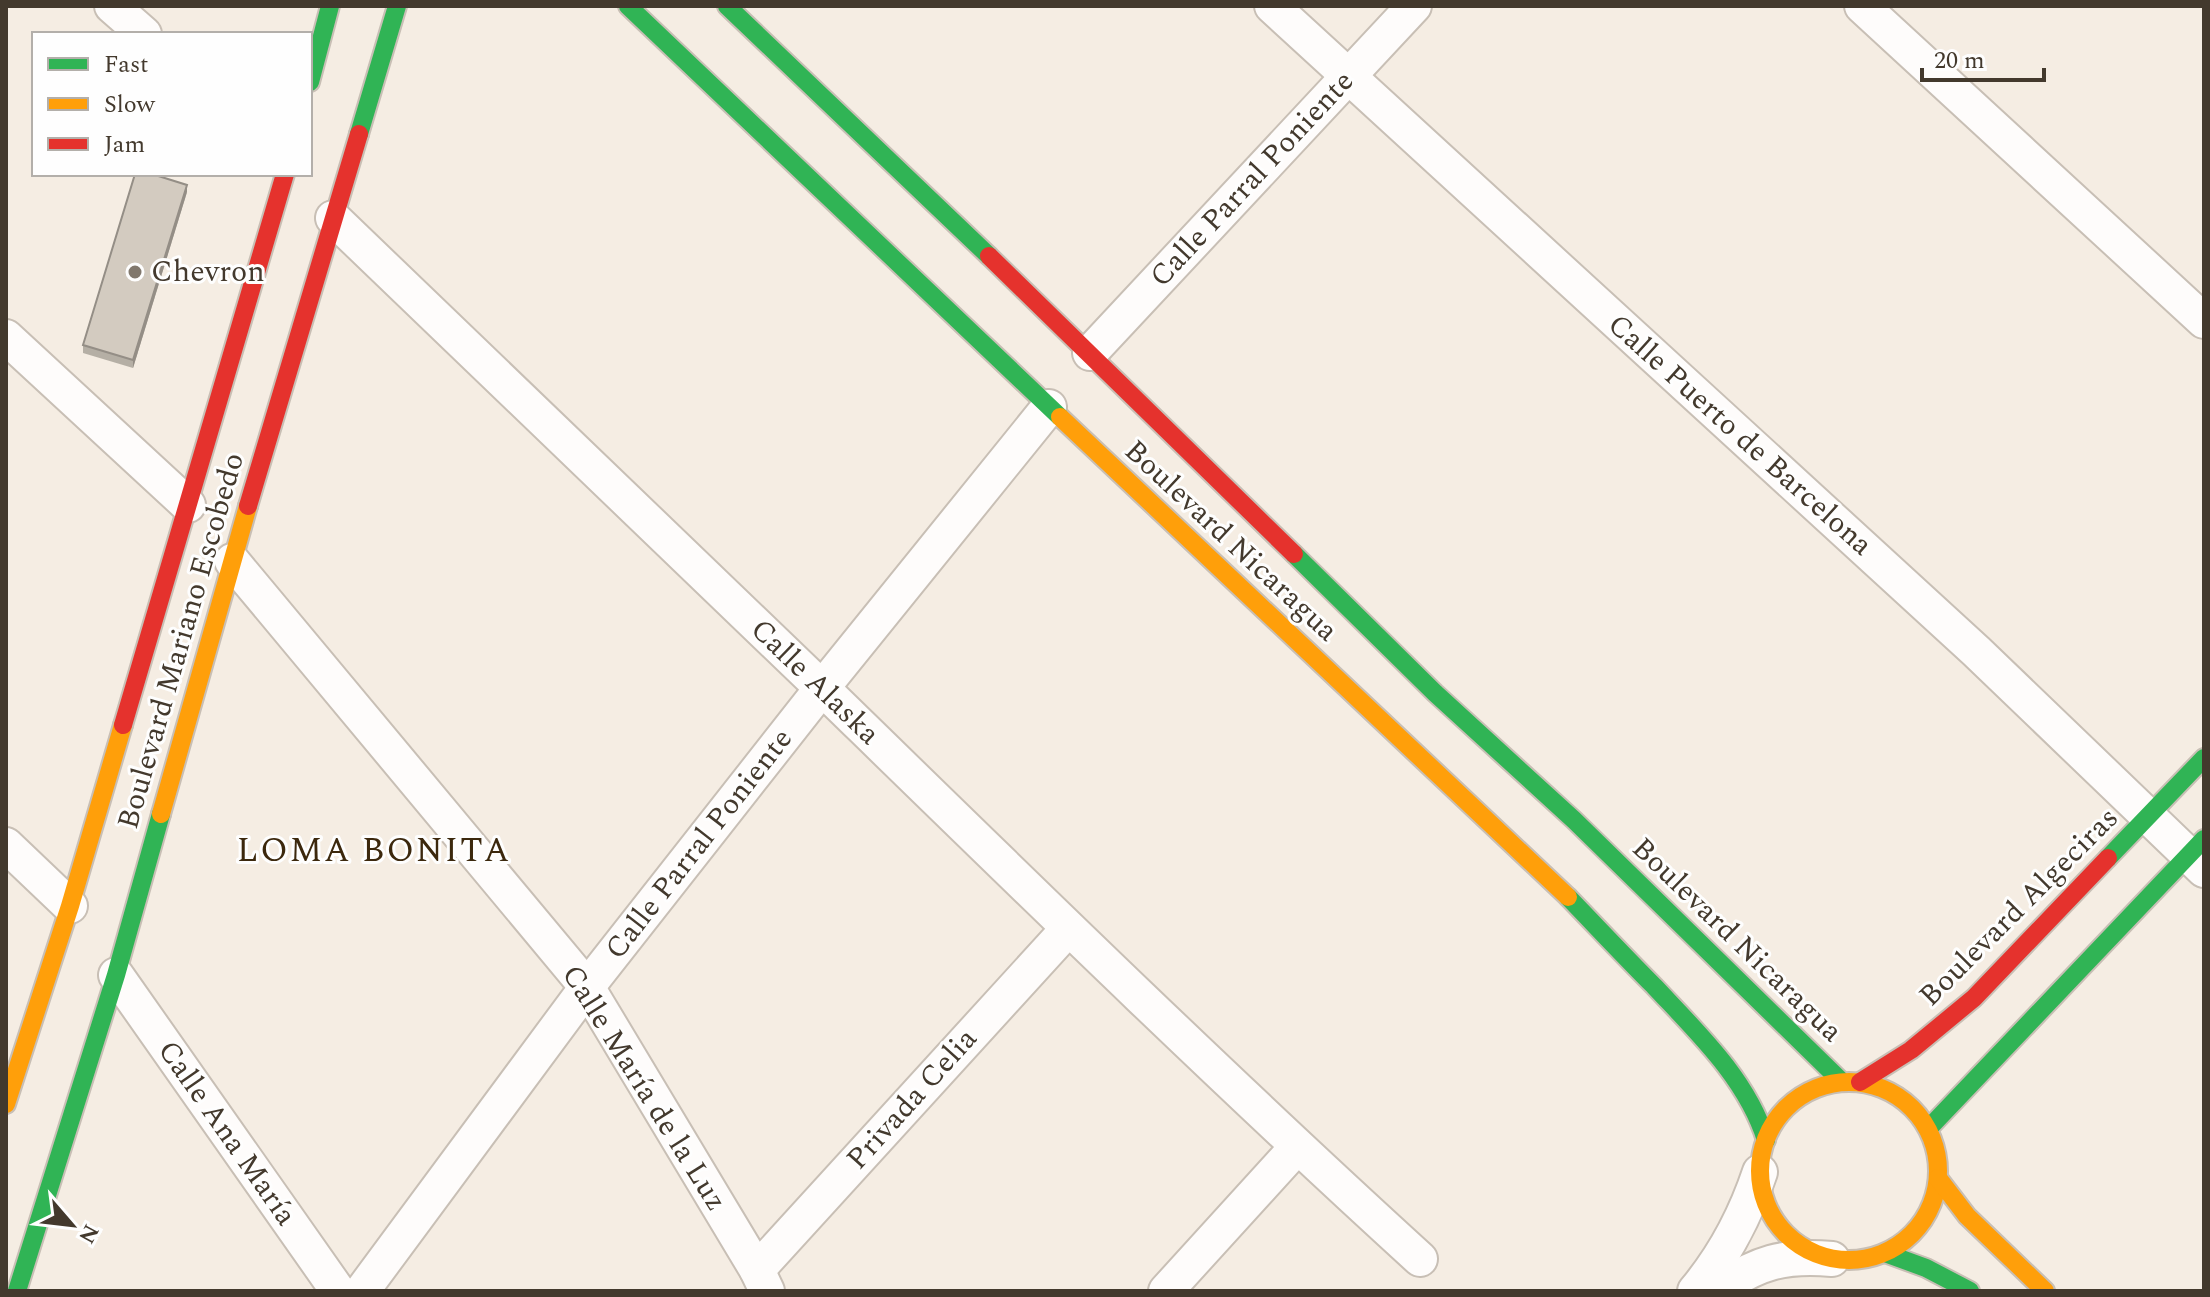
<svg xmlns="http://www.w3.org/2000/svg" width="2210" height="1297" viewBox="0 0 2210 1297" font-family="Spectral,serif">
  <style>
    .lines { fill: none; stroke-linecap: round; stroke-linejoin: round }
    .street-casing { stroke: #c8bfb5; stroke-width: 38 }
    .fast-casing { stroke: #c8bfb5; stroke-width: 22 }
    .slow-casing { stroke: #c8bfb5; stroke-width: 22 }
    .jam-casing { stroke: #c8bfb5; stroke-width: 22 }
    .street { stroke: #fefcfb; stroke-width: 34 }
    .fast { stroke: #30b455; stroke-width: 18 }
    .slow { stroke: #ff9f0a; stroke-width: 18 }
    .jam { stroke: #e5322d; stroke-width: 18 }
    .wall { fill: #b5afa5 }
    .shaded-wall { fill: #948e86 }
    .building { fill: #d3cbc0; stroke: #948e86; stroke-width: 2 }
    .poi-dot { fill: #81786d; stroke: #fefefe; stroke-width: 3 }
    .labels { text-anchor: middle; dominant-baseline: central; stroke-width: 6; stroke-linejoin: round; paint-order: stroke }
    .street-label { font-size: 30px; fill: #43392d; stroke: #fefefe }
    .poi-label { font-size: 30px; fill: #43392d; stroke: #fefefe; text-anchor: start }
    .quarter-label { font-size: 34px; letter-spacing: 2px; fill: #3c280d; stroke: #fefefe }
  </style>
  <rect width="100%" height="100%" fill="#f5ede3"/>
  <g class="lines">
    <!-- street casing -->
    <g class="street-casing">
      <g id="street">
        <polyline points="112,6 144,34"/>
        <polyline points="1272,6 1976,651 2204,870"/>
        <polyline points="1862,6 2204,321"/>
        <path d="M333 218C497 375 661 532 824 690 1021 882 1217 1074 1420 1259"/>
        <polyline points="6,337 188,505"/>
        <polyline points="1090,353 1414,6"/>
        <polyline points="232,561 587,987 757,1270 767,1291"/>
        <polyline points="6,845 70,906"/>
        <polyline points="116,975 338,1291"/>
        <polyline points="757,1270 1068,929"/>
        <polyline points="362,1291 587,987 822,688 1049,407"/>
        <polyline points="1166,1291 1297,1147"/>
        <path d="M1695 1291C1725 1255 1745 1217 1760 1172"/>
        <path d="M1717 1291C1757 1262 1784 1255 1832 1259"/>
      </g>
    </g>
    <!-- fast casing -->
    <g class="fast-casing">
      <g id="fast">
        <polyline points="628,6 1060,417"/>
        <polyline points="727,6 989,256"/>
        <polyline points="310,82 330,6"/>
        <polyline points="359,134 397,6"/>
        <polyline points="1294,554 1435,693 1574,820 1842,1082"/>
        <polyline points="2108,858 2204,758"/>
        <path d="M1568 897C1597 927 1625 957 1654 986 1697 1032 1747 1079 1766 1140"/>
        <polyline points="1928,1129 2204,839"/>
        <polyline points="1885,1253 1926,1268 1970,1291"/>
        <polyline points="17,1291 116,975 161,814"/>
      </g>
    </g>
    <!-- slow casing -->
    <g class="slow-casing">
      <g id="slow">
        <polyline points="1060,417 1568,897"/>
        <polyline points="161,814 248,506"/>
        <circle cx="1849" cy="1171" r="89"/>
        <polyline points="6,1104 70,906 123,725"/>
        <polyline points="1938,1178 1967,1216 2045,1291"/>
      </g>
    </g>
    <!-- jam casing -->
    <g class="jam-casing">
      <g id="jam">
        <polyline points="989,256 1294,554"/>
        <polyline points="248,506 359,134"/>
        <polyline points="123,725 285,174"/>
        <polyline points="1860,1082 1911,1050 1974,998 2108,858"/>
      </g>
    </g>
    <!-- street -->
    <use href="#street" class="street"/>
    <!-- fast -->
    <use href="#fast" class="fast"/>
    <!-- slow -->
    <use href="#slow" class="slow"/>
    <!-- jam -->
    <use href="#jam" class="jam"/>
  </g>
  <!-- wall -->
  <polygon class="wall" points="187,192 133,368 83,353 83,345"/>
  <!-- shaded-wall -->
  <polygon class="shaded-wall" points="187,185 187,192 133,368 133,360"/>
  <!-- building -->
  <polygon class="building" points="135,174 152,174 187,185 133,360 83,345"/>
  <!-- markers -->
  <circle class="poi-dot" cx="135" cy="272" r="8"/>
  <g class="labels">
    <!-- street labels -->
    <g class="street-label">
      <text transform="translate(1252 179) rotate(-47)">Calle Parral Poniente</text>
      <text transform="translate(1740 435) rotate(42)">Calle Puerto de Barcelona</text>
      <text transform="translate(1231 541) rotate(43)">Boulevard Nicaragua</text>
      <text transform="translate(181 641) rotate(-74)">Boulevard Mariano Escobedo</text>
      <text transform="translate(815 682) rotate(44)">Calle Alaska</text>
      <text transform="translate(699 844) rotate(-52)">Calle Parral Poniente</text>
      <text transform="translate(2019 907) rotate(-45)">Boulevard Algeciras</text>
      <text transform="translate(1737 940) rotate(44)">Boulevard Nicaragua</text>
      <text transform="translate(644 1088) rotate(58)">Calle María de la Luz</text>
      <text transform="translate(912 1099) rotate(-48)">Privada Celia</text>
      <text transform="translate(227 1133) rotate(55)">Calle Ana María</text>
    </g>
    <!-- poi labels -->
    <g class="poi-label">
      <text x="151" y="272">Chevron</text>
    </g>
    <!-- quarter labels -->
    <g class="quarter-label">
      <text x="374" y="851">LOMA BONITA</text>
    </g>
  </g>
  <!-- border -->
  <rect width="2210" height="1297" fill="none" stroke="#43392d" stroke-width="16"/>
  <!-- legend -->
  <rect x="32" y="32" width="280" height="144" fill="#fefefe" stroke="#b3afaa" stroke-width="2"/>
  <rect x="48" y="58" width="40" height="12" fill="#30b455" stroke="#b3afaa" stroke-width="2"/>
  <text x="104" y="72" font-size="24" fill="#43392d">Fast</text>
  <rect x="48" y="98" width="40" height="12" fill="#ff9f0a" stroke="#b3afaa" stroke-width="2"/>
  <text x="104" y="112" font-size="24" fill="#43392d">Slow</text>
  <rect x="48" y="138" width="40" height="12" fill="#e5322d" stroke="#b3afaa" stroke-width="2"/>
  <text x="104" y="152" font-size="24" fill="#43392d">Jam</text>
  <!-- north arrow -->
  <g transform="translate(72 1225) rotate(118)" stroke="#fefefe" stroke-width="6" paint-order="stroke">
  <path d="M0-6L14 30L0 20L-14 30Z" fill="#43392d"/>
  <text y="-12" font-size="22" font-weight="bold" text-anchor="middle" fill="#43392d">N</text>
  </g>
  <!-- scale -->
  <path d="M1922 68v12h122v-12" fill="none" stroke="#43392d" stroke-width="4"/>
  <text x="1934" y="68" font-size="24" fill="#43392d" stroke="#fefefe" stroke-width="6" paint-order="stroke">20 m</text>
</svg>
